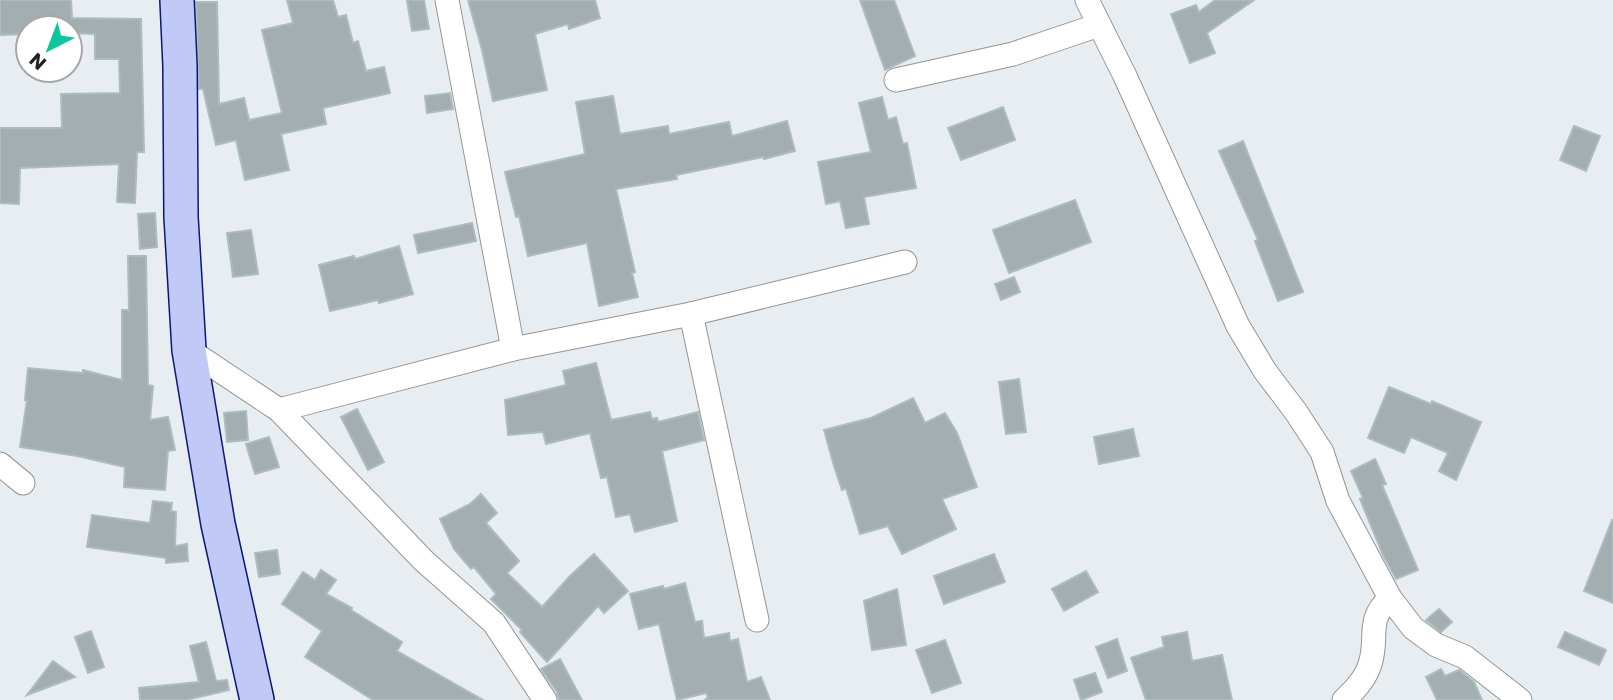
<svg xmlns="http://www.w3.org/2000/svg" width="1613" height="700" viewBox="0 0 1613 700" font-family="Poppins,sans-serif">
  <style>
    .building { fill: #a4adaf; stroke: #abbdc2; stroke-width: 2 }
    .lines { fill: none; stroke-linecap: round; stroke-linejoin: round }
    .street-casing { stroke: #959595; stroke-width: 25 }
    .secondary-casing { stroke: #0b1875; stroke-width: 36 }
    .street { stroke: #fff; stroke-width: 23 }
    .secondary { stroke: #c1caf7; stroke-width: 33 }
  </style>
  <rect width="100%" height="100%" fill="#e8edf1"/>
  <!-- building -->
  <g class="building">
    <polygon points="0,0 71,0 72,18 141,19 144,152 137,152 135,203 117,202 119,164 20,168 19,204 0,203 0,128 62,128 61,94 120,93 119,59 95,59 95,34 70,33 70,28 28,28 28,34 0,35"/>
    <polygon points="287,0 333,0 338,17 346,15 353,43 358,41 366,71 384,67 390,93 323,108 326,124 281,134 289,170 245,180 236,140 216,145 203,89 199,89 196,2 217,2 219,104 244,98 249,120 282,113 262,30 293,23"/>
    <polygon points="407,0 424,0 429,29 412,31"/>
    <polygon points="468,0 595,0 600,18 569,29 568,24 535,34 547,90 493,101 482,50"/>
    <polygon points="860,0 894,0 915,56 885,70"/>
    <polygon points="1215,0 1254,0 1207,33 1215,53 1190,63 1171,14 1196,5 1199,12"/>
    <polygon points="450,93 453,109 427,113 425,96"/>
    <polygon points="613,96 620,134 668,126 669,134 729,122 732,136 787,121 795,151 764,159 763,157 676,175 677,179 616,189 635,272 632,273 638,297 599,306 587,243 528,256 519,216 516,217 505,172 585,154 576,102"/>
    <polygon points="882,97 888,120 896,117 903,144 907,143 916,188 864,197 869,224 846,228 840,201 826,204 818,162 871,152 859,103"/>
    <polygon points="1003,107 1015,140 961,160 948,128"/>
    <polygon points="1574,126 1600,136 1586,171 1560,160"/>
    <polygon points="1243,141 1303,292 1278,301 1255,241 1258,240 1219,151"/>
    <polygon points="1075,200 1091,242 1009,273 993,230"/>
    <polygon points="155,213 157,247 140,249 138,214"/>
    <polygon points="472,223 476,241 418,253 414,235"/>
    <polygon points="251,230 258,274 233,277 227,233"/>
    <polygon points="399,246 413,294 379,303 378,300 330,311 319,265 354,256 355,259"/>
    <polygon points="128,256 146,256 148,385 153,386 150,420 168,417 175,450 168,451 165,490 124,487 125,467 77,456 20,447 27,400 25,400 28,368 83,373 83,370 122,380 122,310 129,310"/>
    <polygon points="1014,277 1020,292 1001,300 995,284"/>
    <polygon points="596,363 611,420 650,412 652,419 657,418 658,422 698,412 704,440 662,451 677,521 635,532 630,514 616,517 607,477 601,478 590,433 546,444 543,432 508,435 505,400 566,385 563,371"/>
    <polygon points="1019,379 1026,432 1006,434 999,382"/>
    <polygon points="1389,387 1431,404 1432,401 1481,422 1456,480 1439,471 1448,453 1411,437 1404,453 1368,438"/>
    <polygon points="913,398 925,423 945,413 957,433 977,487 942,499 956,529 902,554 888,526 860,534 846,488 842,490 834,466 824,430 871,418"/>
    <polygon points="357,409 384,462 368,470 341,417"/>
    <polygon points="246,411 248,440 227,442 224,413"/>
    <polygon points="1133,429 1139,456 1099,464 1094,437"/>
    <polygon points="269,437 279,467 255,474 246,444"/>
    <polygon points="1375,459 1386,484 1382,485 1418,570 1396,579 1383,555 1360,499 1363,498 1351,471"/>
    <polygon points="481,494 497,513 486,523 519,561 507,573 542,607 570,576 594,554 628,591 604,613 598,606 547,662 520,632 522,630 491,599 496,594 474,567 471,569 454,549 440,519 470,504"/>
    <polygon points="153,501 172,503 171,511 176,512 175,546 187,544 188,561 166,563 166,558 87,547 92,515 150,523"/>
    <polygon points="1612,520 1613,520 1613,603 1584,591"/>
    <polygon points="277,550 280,574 259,577 255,553"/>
    <polygon points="994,554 1005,582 944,604 934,576"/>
    <polygon points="321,570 336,580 326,594 352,608 351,610 402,642 397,651 483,700 373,700 305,657 322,631 282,604 303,572 315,580"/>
    <polygon points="1086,571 1098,592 1064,611 1052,589"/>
    <polygon points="685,583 695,622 702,621 704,638 729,633 730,641 738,639 747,682 761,677 770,700 705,700 708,697 706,693 677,700 659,624 639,629 630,594 663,586 664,589"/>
    <polygon points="897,589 906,645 872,650 864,601"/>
    <polygon points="1439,609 1452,622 1441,632 1426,620"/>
    <polygon points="91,631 104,667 88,673 75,637"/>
    <polygon points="1187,632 1192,661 1222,655 1232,700 1146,700 1131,658 1164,647 1162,637"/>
    <polygon points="1565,632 1606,650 1599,665 1558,647"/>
    <polygon points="1117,639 1127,671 1108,678 1096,647"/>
    <polygon points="945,640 961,683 932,693 916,650"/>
    <polygon points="206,642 216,681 227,680 229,690 186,700 140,700 139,688 199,682 190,646"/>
    <polygon points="560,659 582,700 559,700 557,692 541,669"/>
    <polygon points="53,661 75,677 27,695"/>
    <polygon points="1441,669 1445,676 1459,670 1474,682 1482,700 1437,700 1426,677"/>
    <polygon points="1095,673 1102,692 1081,700 1074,680"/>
  </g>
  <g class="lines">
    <!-- street casing -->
    <g class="street-casing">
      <g id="street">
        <polyline points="447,0 513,349"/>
        <polyline points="1087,0 1125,76 1238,326 1265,371 1296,412 1322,452 1338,501 1390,598 1413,628 1436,645 1465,657 1520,700"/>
        <polyline points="896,80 1013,54 1099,25"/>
        <polyline points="691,314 757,620"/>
        <polyline points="189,350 279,410 424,561 494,623 545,700"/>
        <polyline points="279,410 513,349 691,314 905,262"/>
        <polyline points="0,464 23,483"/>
        <path d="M1344 700C1354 691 1366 678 1370 664 1379 637 1365 621 1390 598"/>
      </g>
    </g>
    <!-- secondary casing -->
    <g class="secondary-casing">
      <polyline id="secondary" points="177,0 180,66 181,217 189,350 218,524 257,700"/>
    </g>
    <!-- street -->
    <use href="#street" class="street"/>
    <!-- secondary -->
    <use href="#secondary" class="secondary"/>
  </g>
  <!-- north arrow -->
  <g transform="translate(49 49) rotate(222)"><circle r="33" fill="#ffffff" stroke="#a6a6a6" stroke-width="2"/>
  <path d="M0-5L12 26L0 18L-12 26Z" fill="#0bc79c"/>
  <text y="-10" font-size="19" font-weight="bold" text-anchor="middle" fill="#212121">N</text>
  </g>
</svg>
